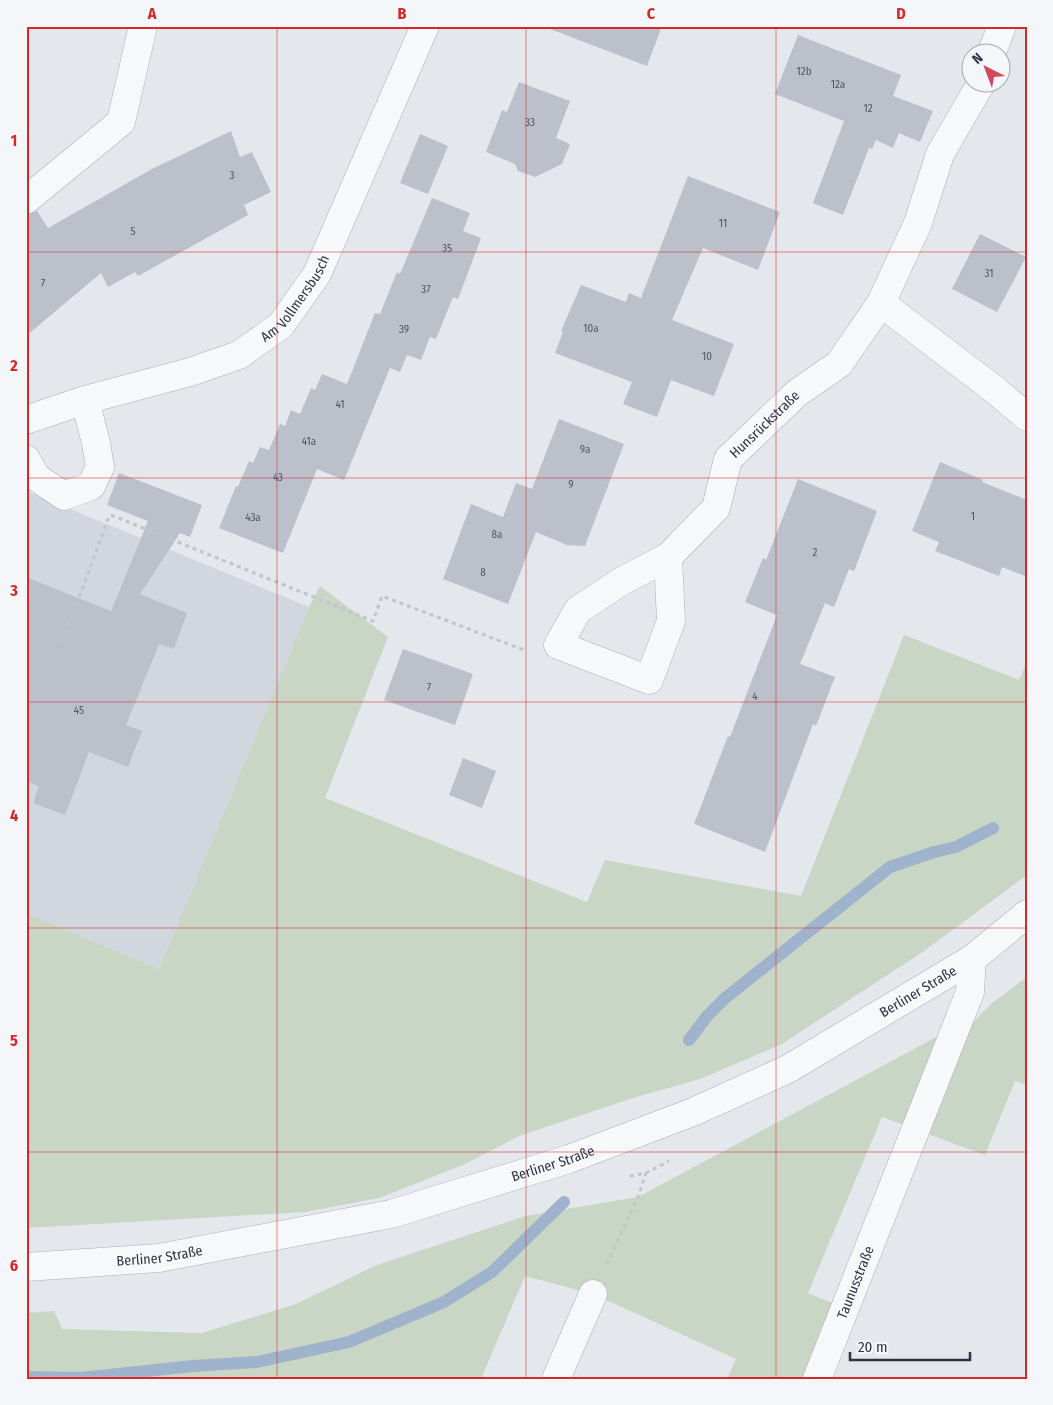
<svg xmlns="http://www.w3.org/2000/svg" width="1053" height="1405" viewBox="0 0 1053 1405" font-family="'Fira Sans Condensed',sans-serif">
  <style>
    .built { fill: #d2d6de }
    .green { fill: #c9d6c5 }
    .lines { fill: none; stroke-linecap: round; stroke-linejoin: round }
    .stream { stroke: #9fb4cc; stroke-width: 12 }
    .building { fill: #bbc0ca }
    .minor-casing { stroke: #a9aeb7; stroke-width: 29 }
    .path { stroke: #c2c5cb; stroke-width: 3; stroke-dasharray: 4 4; stroke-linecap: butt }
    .minor { stroke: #f7f8fa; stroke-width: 28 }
    .grid { fill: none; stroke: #d62828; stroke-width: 1; stroke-opacity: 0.55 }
    .labels { text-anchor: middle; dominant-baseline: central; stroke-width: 4; stroke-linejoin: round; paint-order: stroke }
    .number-label { font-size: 11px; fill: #4f5766 }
    .street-label { font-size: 14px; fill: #2b3445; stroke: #f4f6f9 }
    .neatline { fill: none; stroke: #d62828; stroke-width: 2 }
    .grid-label { font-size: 16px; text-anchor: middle; font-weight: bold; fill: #d62828 }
  </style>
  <rect width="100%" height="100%" fill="#e4e7ec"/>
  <!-- built -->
  <polygon class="built" points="26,491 309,607 159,969 26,913"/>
  <!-- green -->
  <g class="green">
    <polygon points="320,586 388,637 325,798 587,902 605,860 801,896 904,635 1019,680 1027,661 1027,875 924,951 782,1044 700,1079 633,1098 519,1136 463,1165 379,1198 305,1212 26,1228 26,913 159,969 309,607"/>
    <polygon points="1027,977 1027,1085 1015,1081 985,1155 882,1117 808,1293 839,1306 810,1379 727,1379 736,1359 593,1294 525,1276 481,1379 26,1379 26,1313 54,1311 62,1329 202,1333 296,1304 377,1265 525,1216 638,1197 940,1035 964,1031 991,1004"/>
  </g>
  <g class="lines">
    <!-- stream -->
    <g class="stream">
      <polyline points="689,1040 708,1015 724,999 890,867 934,852 956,847 993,828"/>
      <polyline points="26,1377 81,1378 193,1366 257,1362 349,1342 444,1302 492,1272 564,1202"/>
    </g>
  </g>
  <!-- building -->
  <g class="building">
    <polygon points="550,26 662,26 647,66 550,29"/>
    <polygon points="798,35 901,75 893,96 933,111 920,142 899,133 893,148 876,140 872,149 869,148 843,215 813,203 844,121 775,94"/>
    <polygon points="519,82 570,101 556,138 570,144 562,164 535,177 518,171 515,164 486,152 502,110 507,112"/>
    <polygon points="231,131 240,157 252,152 271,192 244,205 248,215 138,276 135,272 108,287 101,273 26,336 26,215 37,211 48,228 152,169"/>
    <polygon points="420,134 448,146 428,194 400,183"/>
    <polygon points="688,176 780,212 758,270 703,248 672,320 734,344 714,396 671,380 657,417 623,404 632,382 555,353 563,332 561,331 581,285 626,302 629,293 641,298"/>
    <polygon points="432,198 470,213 463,231 481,238 458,299 453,297 436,339 430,337 421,360 407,355 400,372 390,368 344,480 317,469 283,553 219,528 236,486 238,487 249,461 253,463 260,447 269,450 280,424 285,426 291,410 300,414 311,388 315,390 322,374 347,384 375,313 380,314 397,272 400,274"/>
    <polygon points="980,234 1026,257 997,312 952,289"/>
    <polygon points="559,419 624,444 585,546 567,545 536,532 508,604 443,579 471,504 503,517 516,483 532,489"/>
    <polygon points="940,462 983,480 982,482 1027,500 1027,577 1002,567 999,576 935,551 939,542 912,531"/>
    <polygon points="119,473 202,505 190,537 180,533 140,594 187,613 174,649 159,644 126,725 142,731 128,767 89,752 65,815 33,803 39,786 26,781 26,577 111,611 148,521 107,505"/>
    <polygon points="798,479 877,511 854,571 849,569 834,607 825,603 800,664 835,677 816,726 813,724 765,852 694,824 728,736 730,737 777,615 745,602 763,558 766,560"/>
    <polygon points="403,649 473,674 455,725 384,700"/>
    <polygon points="463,758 496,771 482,808 449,795"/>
  </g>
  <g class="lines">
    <!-- minor casing -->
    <g class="minor-casing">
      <g id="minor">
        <polyline points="992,52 1002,26"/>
        <polyline points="982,82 940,154 918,223 881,303 995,390 1027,417"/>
        <polyline points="26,200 121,122 143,26"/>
        <path id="s1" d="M26 420 85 400 190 372 239 355 281 325 317 274 425 26"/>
        <polyline points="26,459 36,477 64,496 91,486 100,467 96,443 85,400"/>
        <path id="s2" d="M668 557 671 621 649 680 558 645 578 610 622 581 668 557 716 508 728 459 797 393 839 364 881 303"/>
        <path id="s3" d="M26 1267 159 1258 391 1214 569 1159 693 1112 788 1069 972 959 1027 914"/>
        <polyline points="556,1379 593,1294"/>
        <path id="s4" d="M817 1379 970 992 972 959"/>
      </g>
    </g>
    <!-- path -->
    <g class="path">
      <polyline points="111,515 373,621 382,596 524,650"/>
      <polyline points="63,642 109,516"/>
      <polyline points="630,1176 646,1173 669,1161"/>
      <polyline points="607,1264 638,1197 646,1173"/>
    </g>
    <!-- minor -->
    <use href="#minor" class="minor"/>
  </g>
  <!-- grid -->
  <path class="grid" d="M277 26V1379M526 26V1379M776 26V1379M26 252H1027M26 478H1027M26 702H1027M26 928H1027M26 1152H1027"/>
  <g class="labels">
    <!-- number labels -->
    <g class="number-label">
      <text x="804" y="71">12b</text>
      <text x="838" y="84">12a</text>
      <text x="868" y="108">12</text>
      <text x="530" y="122">33</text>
      <text x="232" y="175">3</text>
      <text x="723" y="223">11</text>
      <text x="133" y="231">5</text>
      <text x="447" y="248">35</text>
      <text x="989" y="273">31</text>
      <text x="43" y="283">7</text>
      <text x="426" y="289">37</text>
      <text x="591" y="328">10a</text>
      <text x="404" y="329">39</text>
      <text x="707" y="356">10</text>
      <text x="340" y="404">41</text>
      <text x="309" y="441">41a</text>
      <text x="585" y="449">9a</text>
      <text x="278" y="477">43</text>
      <text x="571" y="484">9</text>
      <text x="973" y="516">1</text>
      <text x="253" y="517">43a</text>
      <text x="497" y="534">8a</text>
      <text x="815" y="552">2</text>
      <text x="483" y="572">8</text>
      <text x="429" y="687">7</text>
      <text x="755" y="696">4</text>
      <text x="79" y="710">45</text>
    </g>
    <!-- street labels -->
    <g class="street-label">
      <text stroke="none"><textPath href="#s1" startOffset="304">Am Vollmersbusch</textPath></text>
      <text stroke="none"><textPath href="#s2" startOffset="539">Hunsrückstraße</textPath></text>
      <text stroke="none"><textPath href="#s3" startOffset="944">Berliner Straße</textPath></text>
      <text stroke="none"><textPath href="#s3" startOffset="539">Berliner Straße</textPath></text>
      <text stroke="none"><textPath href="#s3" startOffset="134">Berliner Straße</textPath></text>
      <text stroke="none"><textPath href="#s4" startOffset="104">Taunusstraße</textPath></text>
    </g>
  </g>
  <!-- border -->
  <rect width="1053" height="1405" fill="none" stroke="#f4f6f9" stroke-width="55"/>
  <!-- north arrow -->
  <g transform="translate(986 68) rotate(318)"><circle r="24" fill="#f4f6f9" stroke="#a4a8b1"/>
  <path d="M0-4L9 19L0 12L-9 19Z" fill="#d1495b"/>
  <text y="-8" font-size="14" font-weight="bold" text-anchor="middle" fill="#2b3445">N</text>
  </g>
  <!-- scale -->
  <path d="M850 1352v8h120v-8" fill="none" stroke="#2b3445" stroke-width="2.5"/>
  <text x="858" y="1352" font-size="15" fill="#2b3445" stroke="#f4f6f9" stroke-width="4" paint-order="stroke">20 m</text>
  <rect x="28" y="28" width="998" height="1350" class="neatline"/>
  <g class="grid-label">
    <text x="152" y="19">A</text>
    <text x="402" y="19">B</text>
    <text x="651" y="19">C</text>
    <text x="901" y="19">D</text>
    <text x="14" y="146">1</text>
    <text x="14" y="371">2</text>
    <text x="14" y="596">3</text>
    <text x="14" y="821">4</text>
    <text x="14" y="1046">5</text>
    <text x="14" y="1271">6</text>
  </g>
</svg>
